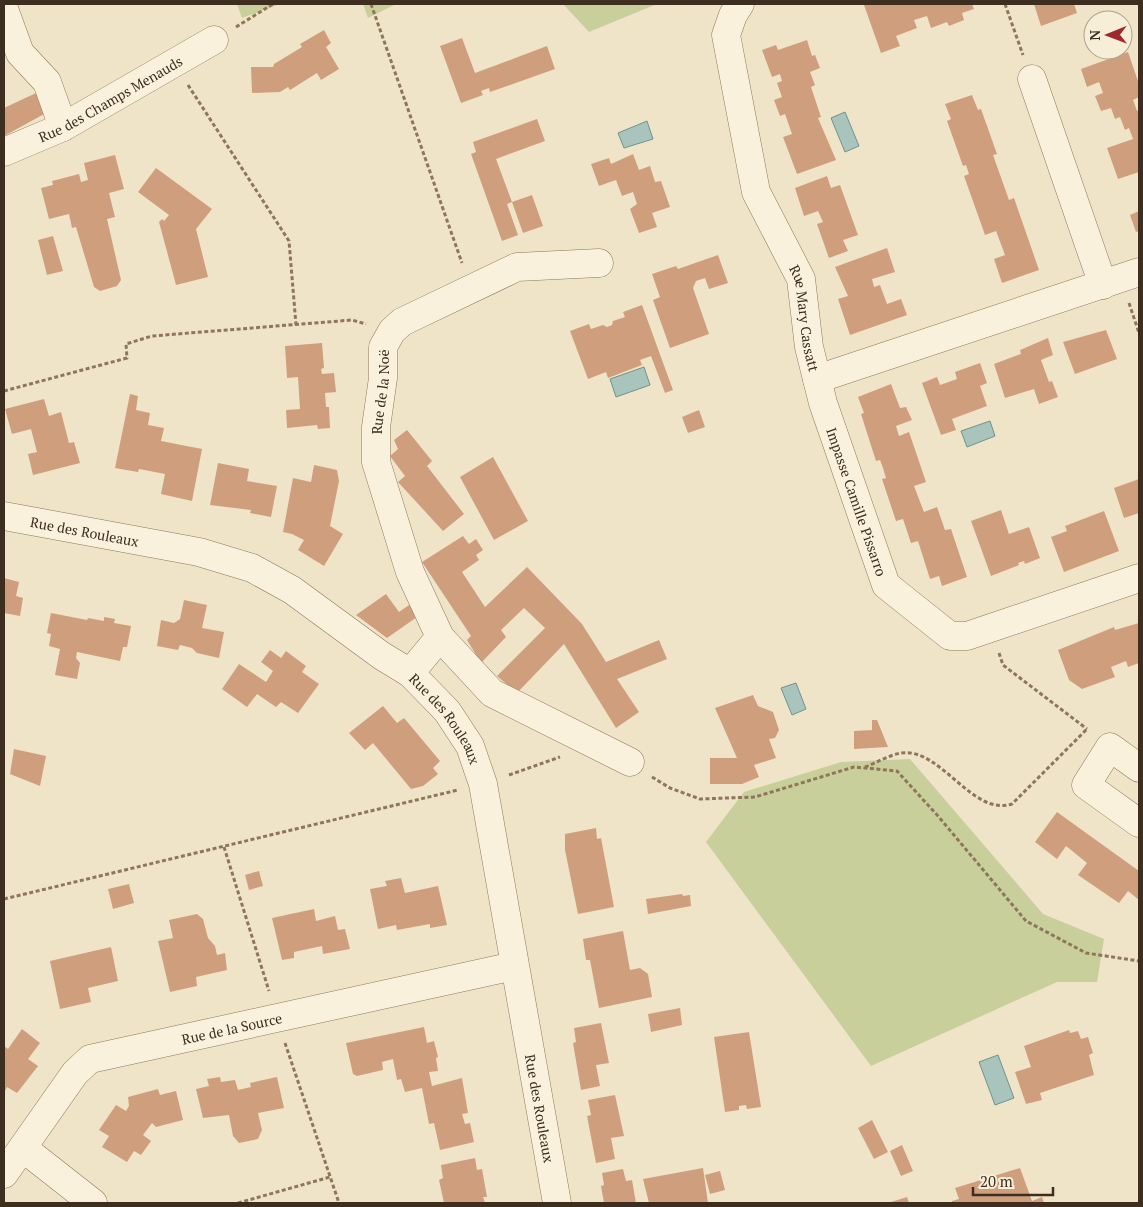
<svg xmlns="http://www.w3.org/2000/svg" width="1143" height="1207" viewBox="0 0 1143 1207" font-family="'PT Serif',serif">
  <style>
    .green { fill: #c9cf9b }
    .water { fill: #a9c4bc; stroke: #6f938a }
    .building { fill: #cf9f7d }
    .lines { fill: none; stroke-linecap: round; stroke-linejoin: round }
    .minor-casing { stroke: #8d765c; stroke-width: 29 }
    .path { stroke: #8d765c; stroke-width: 3; stroke-dasharray: 4 2.5; stroke-linecap: butt }
    .minor { stroke: #faf1dc; stroke-width: 28 }
    .labels { text-anchor: middle; dominant-baseline: central; stroke-width: 4.5; stroke-linejoin: round; paint-order: stroke }
    .street-label { font-size: 14px; fill: #3d2e20; stroke: #f7eed8 }
  </style>
  <rect width="100%" height="100%" fill="#f0e4c8"/>
  <!-- green -->
  <g class="green">
    <polygon points="237,4 280,4 242,18"/>
    <polygon points="363,4 396,4 368,18"/>
    <polygon points="563,4 657,4 589,32"/>
    <polygon points="910,759 1043,914 1104,939 1097,982 1057,982 871,1066 706,842 744,792 841,762"/>
  </g>
  <!-- water -->
  <g class="water">
    <polygon points="845,112 859,146 845,152 831,118"/>
    <polygon points="647,121 653,139 624,148 618,133"/>
    <polygon points="644,367 650,385 616,397 610,379"/>
    <polygon points="990,421 995,436 967,447 961,431"/>
    <polygon points="796,683 806,709 792,715 781,688"/>
    <polygon points="998,1055 1014,1098 995,1105 979,1062"/>
  </g>
  <!-- building -->
  <g class="building">
    <polygon points="867,4 972,4 974,9 962,13 964,20 949,26 947,22 931,28 927,16 914,20 917,28 896,36 900,46 881,53 864,5"/>
    <polygon points="1034,4 1074,4 1077,13 1041,26"/>
    <polygon points="324,30 331,43 326,47 339,69 321,80 317,73 290,90 288,87 280,92 252,93 251,67 273,67 274,64 302,47 300,44"/>
    <polygon points="462,38 475,73 547,46 555,69 490,92 489,88 481,91 483,95 461,103 440,46"/>
    <polygon points="807,40 812,56 815,55 820,68 810,72 815,85 811,87 821,117 818,118 836,160 797,174 783,137 792,134 785,114 780,116 774,100 782,97 777,83 782,81 780,74 772,77 762,50 776,45 778,50"/>
    <polygon points="1128,52 1139,84 1139,97 1133,100 1137,111 1139,110 1139,172 1118,179 1107,148 1133,139 1129,128 1125,130 1120,117 1115,119 1111,108 1101,111 1095,96 1103,93 1099,82 1087,87 1081,69"/>
    <polygon points="36,93 46,113 4,136 4,108"/>
    <polygon points="972,95 978,110 981,109 997,154 993,155 1009,200 1014,198 1039,270 1002,283 994,259 1005,255 996,231 985,235 964,176 969,174 966,165 963,166 947,121 951,119 945,104"/>
    <polygon points="537,119 545,141 496,159 512,202 507,204 518,235 502,241 471,154 476,152 473,142"/>
    <polygon points="633,154 639,170 650,166 655,182 661,181 670,207 652,213 657,227 639,233 630,209 637,204 633,192 622,196 616,180 599,186 591,164 609,158 611,164"/>
    <polygon points="115,155 124,189 109,193 115,217 107,219 121,280 117,286 100,291 94,287 76,227 72,228 69,214 49,219 41,188 53,185 52,181 79,174 81,182 88,180 84,163"/>
    <polygon points="156,168 212,209 196,229 208,277 176,285 159,222 162,219 164,221 169,215 138,192"/>
    <polygon points="827,176 831,188 840,185 858,235 843,240 848,251 829,258 817,224 823,222 818,211 804,216 795,188"/>
    <polygon points="532,195 543,226 523,233 512,202"/>
    <polygon points="1139,211 1139,231 1136,232 1130,215"/>
    <polygon points="53,236 63,271 47,275 38,240"/>
    <polygon points="887,248 895,272 872,279 874,287 880,285 887,304 901,299 907,315 850,335 838,299 848,296 835,267"/>
    <polygon points="718,255 728,283 709,289 705,278 696,281 693,288 709,334 670,348 653,300 660,297 652,274 676,266 678,269"/>
    <polygon points="642,305 673,390 665,393 651,356 640,360 642,365 608,378 606,372 588,379 570,331 589,324 591,329 603,325 607,327 612,325 613,321 625,317 623,312"/>
    <polygon points="1106,330 1117,359 1075,374 1063,342"/>
    <polygon points="1048,338 1053,355 1041,360 1049,382 1052,381 1058,397 1039,404 1034,389 1005,398 994,364 1021,354 1020,350"/>
    <polygon points="322,343 324,368 321,369 322,374 334,373 336,392 325,393 326,407 329,407 330,428 318,429 317,425 287,428 286,410 300,409 298,377 287,378 285,346"/>
    <polygon points="980,363 987,383 980,386 987,406 952,419 956,430 941,435 922,383 937,377 940,385 957,379 955,372"/>
    <polygon points="891,384 900,408 906,407 912,420 896,426 899,436 909,432 926,482 914,486 924,512 937,507 945,530 951,529 967,577 942,586 939,576 930,579 918,541 911,543 903,519 896,521 882,479 886,478 883,468 880,460 876,461 861,414 864,413 858,397"/>
    <polygon points="130,394 138,396 136,410 150,413 148,425 164,428 161,441 202,449 192,501 161,494 165,474 139,469 138,472 115,468"/>
    <polygon points="44,399 49,416 61,412 69,443 74,442 80,463 33,475 28,454 37,452 31,429 12,434 5,409"/>
    <polygon points="699,410 705,427 688,433 682,417"/>
    <polygon points="407,430 432,461 427,466 464,514 443,531 398,482 405,476 390,456 398,449 394,440"/>
    <polygon points="493,457 528,521 494,540 460,477"/>
    <polygon points="218,463 249,469 247,481 277,486 271,517 250,513 251,510 210,505"/>
    <polygon points="314,465 337,470 339,481 330,526 343,534 324,566 298,550 304,540 292,534 283,532 293,478 311,482"/>
    <polygon points="1139,479 1139,513 1124,518 1114,488"/>
    <polygon points="1001,510 1009,534 1029,527 1040,558 1025,564 1024,561 1018,563 1019,565 991,576 971,521"/>
    <polygon points="1104,511 1119,551 1064,572 1051,537 1067,531 1065,526"/>
    <polygon points="463,536 469,544 476,539 483,550 476,555 479,560 462,572 485,607 527,567 582,624 606,662 659,640 667,659 617,679 639,712 616,728 564,644 517,693 497,676 545,628 524,608 501,630 506,637 481,663 467,640 471,636 422,562"/>
    <polygon points="4,578 19,582 16,596 23,598 20,616 4,613"/>
    <polygon points="386,594 399,612 409,605 417,617 387,638 356,615"/>
    <polygon points="184,600 207,605 202,628 224,632 219,658 197,653 192,648 180,645 178,650 157,646 161,620 174,623 180,619"/>
    <polygon points="51,613 87,620 88,618 104,621 104,617 115,619 114,623 131,626 127,647 123,647 120,661 77,652 76,658 80,663 77,679 55,675 60,649 49,646 51,634 47,633"/>
    <polygon points="1139,623 1139,663 1128,667 1126,661 1111,667 1115,677 1082,689 1069,680 1058,650 1114,627 1115,630"/>
    <polygon points="270,650 281,658 286,651 306,666 302,672 319,684 298,713 281,702 276,707 257,694 247,707 222,689 239,664 266,682 273,671 261,662"/>
    <polygon points="753,695 758,706 773,712 779,730 775,738 769,739 776,758 754,765 759,777 742,784 710,784 710,758 737,758 715,708"/>
    <polygon points="383,706 397,723 404,718 440,761 433,768 438,774 423,786 411,789 373,743 365,750 349,733"/>
    <polygon points="872,720 877,720 888,747 854,749 854,731 872,730"/>
    <polygon points="14,749 46,756 40,786 10,774"/>
    <polygon points="1057,812 1139,871 1139,900 1128,891 1119,903 1078,875 1087,863 1066,846 1057,859 1035,842"/>
    <polygon points="596,828 597,839 601,838 614,907 578,914 565,850 565,834"/>
    <polygon points="259,871 263,886 249,890 245,875"/>
    <polygon points="401,878 405,893 438,886 447,925 430,928 430,924 397,930 396,925 378,929 370,889 387,886 385,881"/>
    <polygon points="129,884 134,903 113,909 108,889"/>
    <polygon points="682,894 683,896 690,895 691,906 648,914 646,899"/>
    <polygon points="314,909 316,921 335,916 338,930 345,929 350,949 323,954 322,946 294,952 294,958 282,960 272,918"/>
    <polygon points="197,914 203,919 208,938 215,946 217,955 225,953 227,970 196,977 197,986 170,992 158,941 173,938 169,920"/>
    <polygon points="623,931 630,970 640,968 648,974 652,997 599,1008 590,960 586,960 583,939"/>
    <polygon points="111,947 118,981 88,988 91,1002 60,1009 50,961"/>
    <polygon points="680,1008 682,1025 651,1032 648,1014"/>
    <polygon points="601,1023 609,1063 596,1065 600,1086 581,1090 573,1043 576,1042 574,1028"/>
    <polygon points="424,1027 427,1043 434,1041 438,1057 436,1058 438,1071 429,1072 432,1086 462,1078 468,1113 462,1114 465,1124 470,1123 474,1142 440,1150 434,1123 429,1124 422,1088 405,1092 401,1079 397,1080 393,1059 382,1062 383,1070 357,1076 353,1074 346,1043"/>
    <polygon points="22,1029 40,1043 28,1059 38,1066 17,1093 7,1087 4,1093 4,1046 8,1049"/>
    <polygon points="1069,1030 1070,1033 1078,1031 1081,1039 1088,1037 1093,1053 1089,1055 1094,1075 1040,1093 1042,1100 1026,1104 1015,1072 1031,1067 1024,1046"/>
    <polygon points="749,1032 761,1107 747,1109 746,1105 739,1106 739,1110 725,1112 714,1037"/>
    <polygon points="220,1077 221,1082 235,1080 238,1090 251,1087 250,1083 277,1077 284,1108 258,1113 262,1130 258,1139 239,1143 233,1136 229,1115 203,1118 196,1089 209,1086 207,1079"/>
    <polygon points="158,1089 160,1095 176,1091 183,1120 156,1127 152,1123 143,1135 151,1141 141,1155 134,1151 127,1162 102,1147 109,1136 99,1130 116,1105 126,1111 129,1106 128,1097"/>
    <polygon points="615,1095 624,1136 611,1138 615,1159 596,1163 587,1116 591,1115 588,1100"/>
    <polygon points="872,1120 888,1152 874,1159 858,1128"/>
    <polygon points="902,1145 913,1171 901,1176 890,1151"/>
    <polygon points="475,1158 477,1170 482,1169 487,1197 483,1197 485,1203 444,1203 439,1180 443,1178 441,1165"/>
    <polygon points="703,1168 708,1203 649,1203 643,1179"/>
    <polygon points="1020,1168 1032,1201 1042,1197 1044,1203 952,1203 952,1201 959,1199 955,1188"/>
    <polygon points="623,1169 626,1181 632,1180 636,1203 604,1203 601,1186 604,1185 602,1173"/>
    <polygon points="720,1171 725,1190 710,1194 705,1175"/>
    <polygon points="907,1197 909,1203 888,1203"/>
  </g>
  <g class="lines">
    <!-- minor casing -->
    <g class="minor-casing">
      <g id="minor">
        <path id="s1" d="M740 4 733 15 726 35 756 192 801 279 809 347 817 379 1139 272"/>
        <polyline points="4,9 20,53 47,82 63,127"/>
        <polyline points="1032,79 1103,285"/>
        <path id="s2" d="M4 152 63 127 214 40"/>
        <path id="s3" d="M817 379 823 403 886 585 950 636H967L1139 578"/>
        <path id="s4" d="M4 516 199 552 252 568 292 590 382 656 410 673 447 711 470 746 483 784 557 1203"/>
        <polyline points="440,637 492,693 630,762"/>
        <path id="s5" d="M410 673 440 637 410 572 376 462V427L383 378V347L392 331 402 322 517 267 599 263"/>
        <polyline points="1139,768 1110,747 1086,785 1139,823"/>
        <polyline points="23,1148 93,1203"/>
        <path id="s6" d="M4 1174 75 1073 90 1059 514 966"/>
      </g>
    </g>
    <!-- path -->
    <g class="path">
      <polyline points="371,4 462,263"/>
      <polyline points="1005,4 1023,55"/>
      <polyline points="236,27 273,4"/>
      <polyline points="188,85 289,241 296,325"/>
      <polyline points="1129,303 1139,333"/>
      <polyline points="4,391 127,358 126,344 152,336 352,320 366,324"/>
      <polyline points="999,653 1003,665 1087,729"/>
      <path d="M865 767C876 763 889 755 901 753 941 747 972 817 1012 804L1087 729"/>
      <polyline points="509,775 560,757"/>
      <polyline points="652,777 670,788 700,799 755,797 854,767 897,771 938,816 1026,921 1086,953 1139,961"/>
      <polyline points="224,847 269,991"/>
      <polyline points="4,899 458,790"/>
      <polyline points="285,1043 339,1203"/>
      <polyline points="238,1203 330,1177"/>
    </g>
    <!-- minor -->
    <use href="#minor" class="minor"/>
  </g>
  <g class="labels">
    <!-- street labels -->
    <g class="street-label">
      <text stroke="none"><textPath href="#s2" startOffset="119">Rue des Champs Menauds</textPath></text>
      <text stroke="none"><textPath href="#s1" startOffset="331">Rue Mary Cassatt</textPath></text>
      <text stroke="none"><textPath href="#s5" startOffset="304">Rue de la Noë</textPath></text>
      <text stroke="none"><textPath href="#s3" startOffset="129">Impasse Camille Pissarro</textPath></text>
      <text stroke="none"><textPath href="#s4" startOffset="82">Rue des Rouleaux</textPath></text>
      <text stroke="none"><textPath href="#s4" startOffset="502">Rue des Rouleaux</textPath></text>
      <text stroke="none"><textPath href="#s6" startOffset="289">Rue de la Source</textPath></text>
      <text stroke="none"><textPath href="#s4" startOffset="908">Rue des Rouleaux</textPath></text>
    </g>
  </g>
  <!-- border -->
  <rect width="1143" height="1207" fill="none" stroke="#3d2e20" stroke-width="10"/>
  <!-- north arrow -->
  <g transform="translate(1108 35) rotate(269)"><circle r="24" fill="#f7eed8" stroke="#ada18e"/>
  <path d="M0-4L9 19L0 12L-9 19Z" fill="#9e2a2b"/>
  <text y="-8" font-size="14" font-weight="bold" text-anchor="middle" fill="#3d2e20">N</text>
  </g>
  <!-- scale -->
  <path d="M973 1187v8h80v-8" fill="none" stroke="#3d2e20" stroke-width="2.5"/>
  <text x="980" y="1187" font-size="15" fill="#3d2e20" stroke="#f7eed8" stroke-width="4" paint-order="stroke">20 m</text>
</svg>
